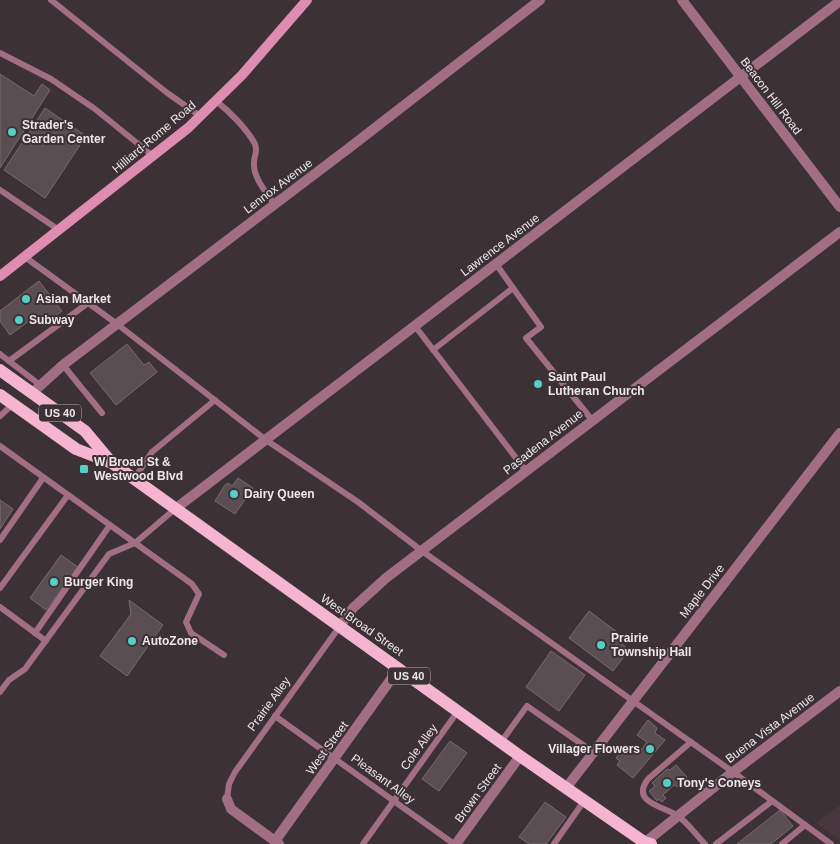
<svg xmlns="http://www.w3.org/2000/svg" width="840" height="844" viewBox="0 0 840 844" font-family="Helvetica,sans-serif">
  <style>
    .built { fill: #48363e }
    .building { fill: #5a4e52; stroke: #766a6f }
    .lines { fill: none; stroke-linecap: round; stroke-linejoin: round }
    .service { stroke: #a16e84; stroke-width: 6 }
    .minor { stroke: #a16e84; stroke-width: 10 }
    .tertiary { stroke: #a16e84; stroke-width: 10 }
    .secondary { stroke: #de8db1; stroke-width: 10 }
    .primary { stroke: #f5b5d0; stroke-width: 12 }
    .poi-dot { fill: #55cec5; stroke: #3c3135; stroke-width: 2 }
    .labels { text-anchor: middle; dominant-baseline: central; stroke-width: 4; stroke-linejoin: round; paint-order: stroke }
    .shield { fill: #3c3135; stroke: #b9b0b3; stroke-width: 1 }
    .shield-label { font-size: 11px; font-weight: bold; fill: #eee7e9 }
    .street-label { font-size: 12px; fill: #eee7e9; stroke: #3c3135 }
    .poi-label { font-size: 12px; font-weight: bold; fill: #eee7e9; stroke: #3c3135; text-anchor: start }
  </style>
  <rect width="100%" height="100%" fill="#3c3135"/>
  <!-- built -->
  <polygon class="built" points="840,805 840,840 816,823"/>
  <!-- building -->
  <g class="building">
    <polygon points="0,74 34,96 42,84 50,90 0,168"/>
    <polygon points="45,108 86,136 45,198 4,170"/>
    <polygon points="39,281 62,311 44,324 37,315 10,335 0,321 0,311"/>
    <polygon points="127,344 144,365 149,362 157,372 116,405 90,373"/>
    <polygon points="238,478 253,488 235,514 215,501 225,485 228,483 232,486"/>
    <polygon points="0,500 13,509 0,529"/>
    <polygon points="61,555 78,567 46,610 30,598"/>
    <polygon points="129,600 163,625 127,676 100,656 131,614"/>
    <polygon points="589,611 621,635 617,640 629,650 613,671 569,638"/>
    <polygon points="551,651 585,675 559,711 526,687"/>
    <polygon points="648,720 657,728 655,733 665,740 633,778 617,765 620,761 616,758 623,748 626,750 628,747 637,754 639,753 647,742 637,735"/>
    <polygon points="450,741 467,753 439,791 422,779"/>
    <polygon points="676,765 687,777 681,782 682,784 678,787 674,785 663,795 666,798 662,802 658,799 657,801 649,791 655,786 652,783 667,769 670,770"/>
    <polygon points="545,802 566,817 546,844 529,844 519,837"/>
    <polygon points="780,810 793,826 771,844 737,844"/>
  </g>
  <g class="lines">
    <!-- service -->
    <g class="service">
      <polyline points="51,0 166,92 200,116"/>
      <polyline points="0,53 51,79 95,109 153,156"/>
      <path d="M216 101C229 111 247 129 255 144 258 152 254 156 254 163 253 178 267 193 274 204"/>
      <polyline points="0,190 59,230"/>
      <polyline points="25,257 117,324 266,440 358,502 422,551 733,772 831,844"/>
      <polyline points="513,288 541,327 526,338 592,420"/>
      <polyline points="415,326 526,471"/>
      <polyline points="433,350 513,288 496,264"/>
      <polyline points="0,354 40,385"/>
      <polyline points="9,361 88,303"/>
      <polyline points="63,365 102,413"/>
      <polyline points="0,416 12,405"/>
      <polyline points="0,446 135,543 175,509"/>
      <polyline points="134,479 152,452 215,400"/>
      <polyline points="0,540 43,478"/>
      <polyline points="0,588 68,495"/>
      <polyline points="0,607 46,641"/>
      <polyline points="35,633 110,525"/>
      <polyline points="0,692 9,680 25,669 109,554 135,543 192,584 199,594 186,622 191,633 224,655"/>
      <polyline points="275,716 454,844"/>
      <polyline points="501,742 527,706 593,752"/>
      <path d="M691 742 648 779C630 803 664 806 678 816 688 823 696 835 705 844"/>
      <polyline points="227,799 229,784 235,772 340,626"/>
      <polyline points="363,844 458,711"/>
      <polyline points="554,844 584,801"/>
      <polyline points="716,844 772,801"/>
      <polyline points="782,844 805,825"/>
    </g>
    <!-- minor -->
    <g class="minor">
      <polyline points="32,393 63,365 349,148 540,0"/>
      <polyline points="175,509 840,1"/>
      <polyline points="340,626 353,608 386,578 840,232"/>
      <polyline points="566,788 840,433"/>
      <polyline points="227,799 231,809 279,844"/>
      <polyline points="275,841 399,668"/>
      <polyline points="456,844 520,756"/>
      <polyline points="643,844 733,772 840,691"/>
    </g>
    <!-- tertiary -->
    <polyline class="tertiary" points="682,0 840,207"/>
    <!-- secondary -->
    <polyline class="secondary" points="0,276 188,128 242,75 307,0"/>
    <!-- primary -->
    <g class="primary">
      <polyline points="0,370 85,431 111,462"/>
      <polyline points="0,395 76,449 112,463 520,756 644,842 651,844"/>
    </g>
  </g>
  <!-- markers -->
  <g class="poi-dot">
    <circle cx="12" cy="132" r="5"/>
    <circle cx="26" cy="299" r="5"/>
    <circle cx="19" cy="320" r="5"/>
    <circle cx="538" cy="384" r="5"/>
    <rect x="79" y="464" width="10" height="10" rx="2.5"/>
    <circle cx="234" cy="494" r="5"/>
    <circle cx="54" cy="582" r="5"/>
    <circle cx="132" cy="641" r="5"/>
    <circle cx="601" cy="645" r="5"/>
    <circle cx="650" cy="749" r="5"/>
    <circle cx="667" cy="783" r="5"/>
  </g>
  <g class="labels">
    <!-- shield labels -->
    <g class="shield">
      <rect x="39" y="404.5" width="42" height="17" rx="4"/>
      <rect x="388" y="667.5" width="42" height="17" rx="4"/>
    </g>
    <g class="shield-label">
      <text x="60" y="413">US 40</text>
      <text x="409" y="676">US 40</text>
    </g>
    <!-- street labels -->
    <g class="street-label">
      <text transform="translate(771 96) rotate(53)">Beacon Hill Road</text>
      <text transform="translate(154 137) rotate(-40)">Hilliard-Rome Road</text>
      <text transform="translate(278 186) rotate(-37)">Lennox Avenue</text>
      <text transform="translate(500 245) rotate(-37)">Lawrence Avenue</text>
      <text transform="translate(543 442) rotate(-38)">Pasadena Avenue</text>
      <text transform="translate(702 591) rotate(-52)">Maple Drive</text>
      <text transform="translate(362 625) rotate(35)">West Broad Street</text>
      <text transform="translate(269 704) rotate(-54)">Prairie Alley</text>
      <text transform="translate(770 728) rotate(-37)">Buena Vista Avenue</text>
      <text transform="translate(419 747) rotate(-54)">Cole Alley</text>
      <text transform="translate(327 748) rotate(-54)">West Street</text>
      <text transform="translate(383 779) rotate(36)">Pleasant Alley</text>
      <text transform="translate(478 793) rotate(-54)">Brown Street</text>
    </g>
    <!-- poi labels -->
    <g class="poi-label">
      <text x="22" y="125">Strader's<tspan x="22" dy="14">Garden Center</tspan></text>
      <text x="36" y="299">Asian Market</text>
      <text x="29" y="320">Subway</text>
      <text x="548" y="377">Saint Paul<tspan x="548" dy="14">Lutheran Church</tspan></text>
      <text x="94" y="462">W Broad St &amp;<tspan x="94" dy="14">Westwood Blvd</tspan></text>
      <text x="244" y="494">Dairy Queen</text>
      <text x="64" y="582">Burger King</text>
      <text x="611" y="638">Prairie<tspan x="611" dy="14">Township Hall</tspan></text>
      <text x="142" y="641">AutoZone</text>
      <text x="640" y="749" text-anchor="end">Villager Flowers</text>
      <text x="677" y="783">Tony's Coneys</text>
    </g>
  </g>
</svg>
